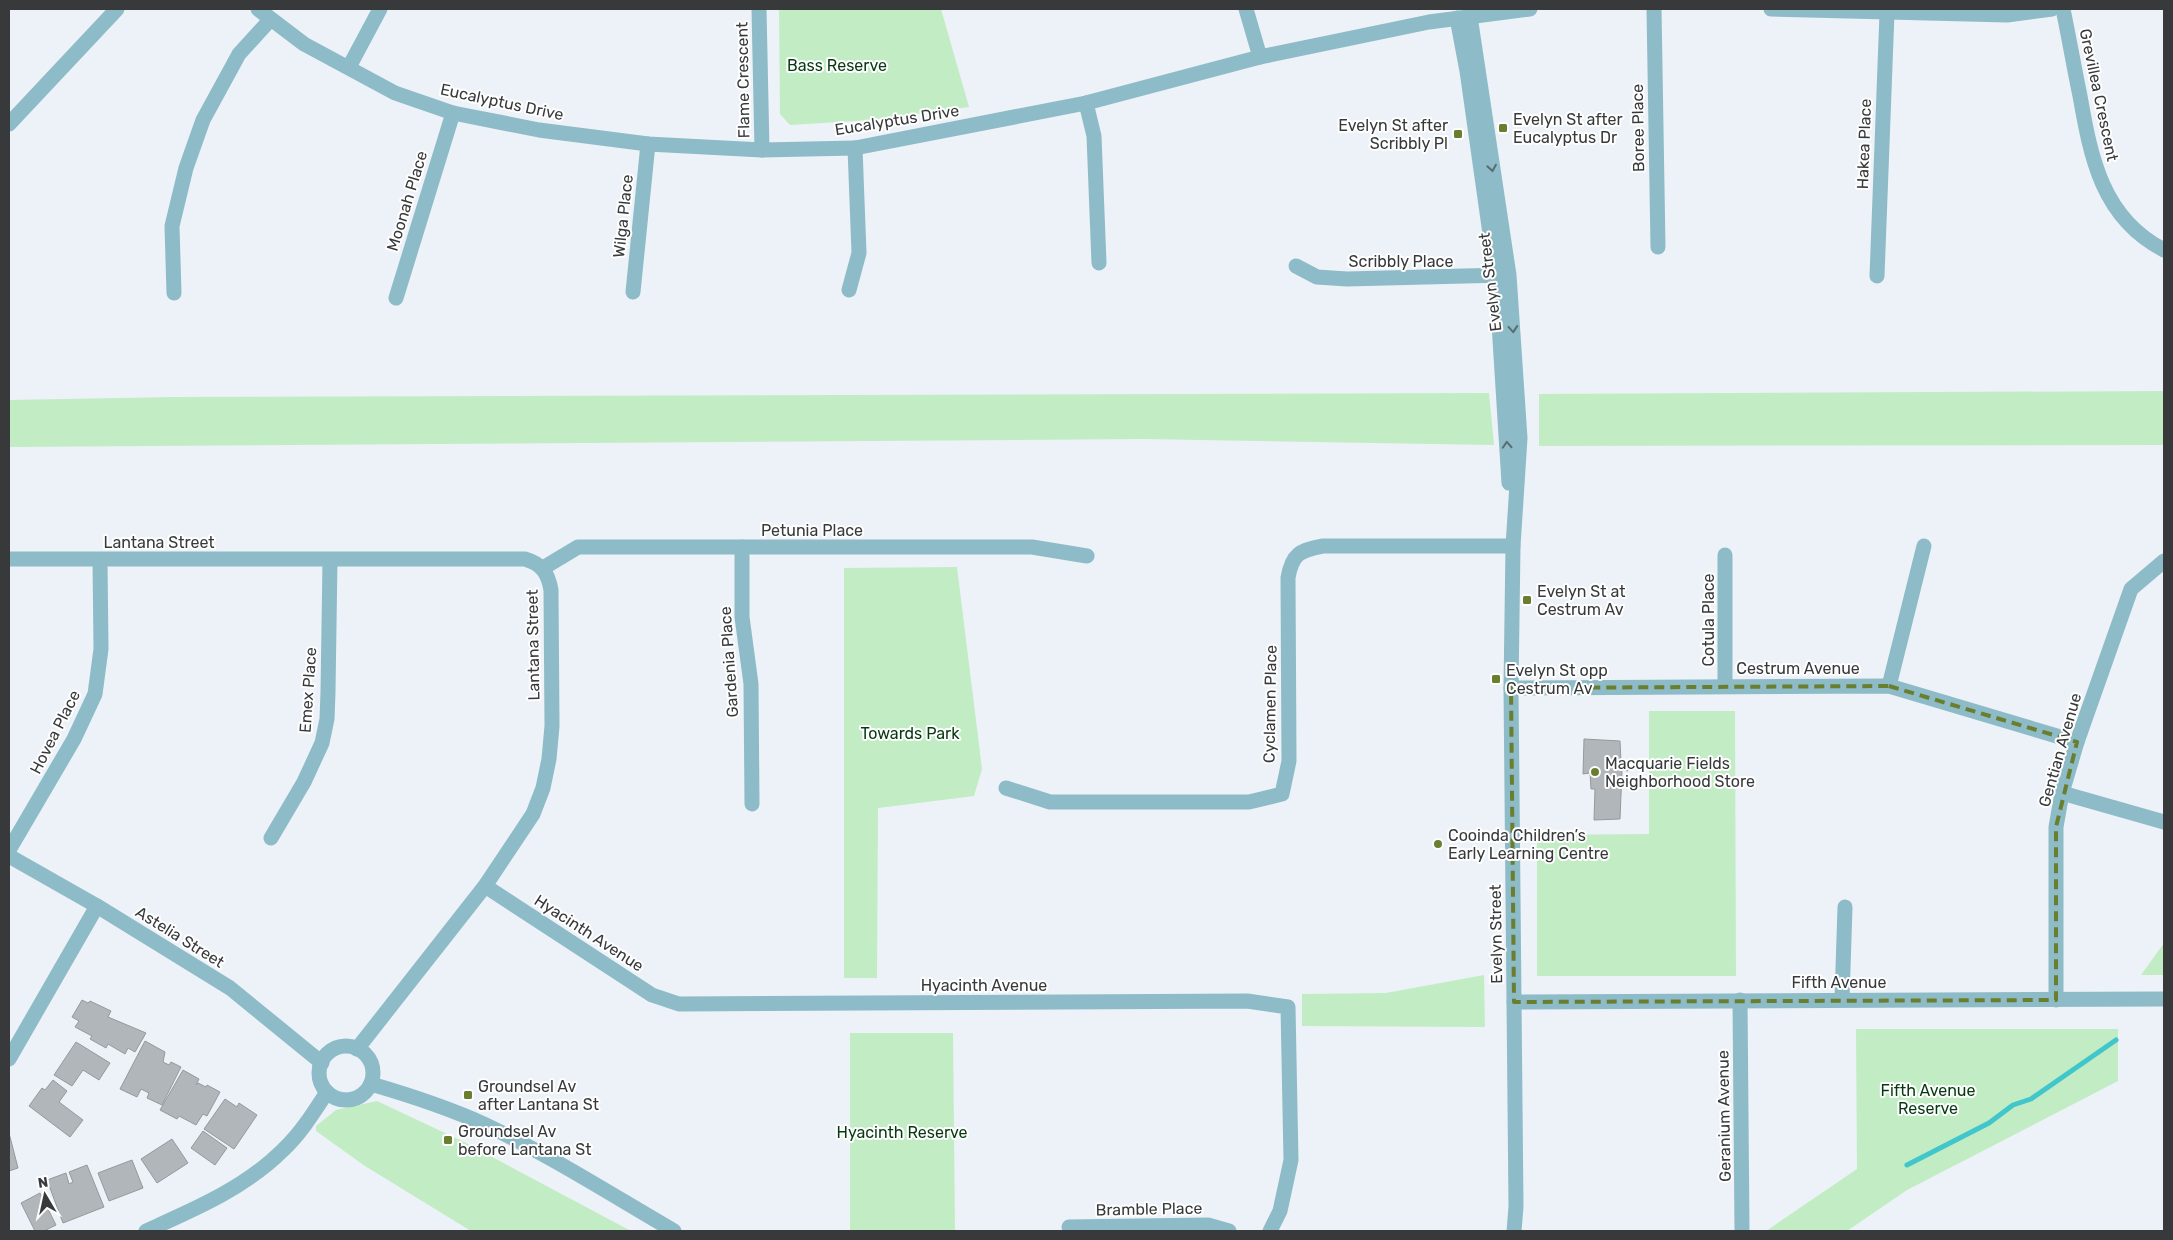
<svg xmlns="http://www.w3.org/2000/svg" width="2173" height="1240" viewBox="0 0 2173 1240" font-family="Rubik,sans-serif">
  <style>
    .green { fill: #c2ecc4 }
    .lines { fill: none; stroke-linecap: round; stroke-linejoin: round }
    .stream { stroke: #41c6cb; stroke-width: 5 }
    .building { fill: #b1b6bb; stroke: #94999e }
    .minor { stroke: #8ebbc8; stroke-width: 15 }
    .oneway { stroke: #5a6d73 }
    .marked { fill: none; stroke: #6a7e2f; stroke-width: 4; stroke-dasharray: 10 6; stroke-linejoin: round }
    .poi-dot { fill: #6a7e2f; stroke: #fefefe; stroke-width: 2 }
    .labels { text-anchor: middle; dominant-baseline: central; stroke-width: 4; stroke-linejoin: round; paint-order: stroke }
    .park-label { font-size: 16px; fill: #063911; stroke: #fefefe }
    .street-label { font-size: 16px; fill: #37393b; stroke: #fefefe }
    .poi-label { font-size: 16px; fill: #37393b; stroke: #fefefe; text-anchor: start }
  </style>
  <rect width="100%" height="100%" fill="#ecf2f7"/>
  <!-- green -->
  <g class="green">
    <polygon points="779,9 941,9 969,107 870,120 790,125 780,114"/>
    <polygon points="2164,391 2164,445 1539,446 1539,394"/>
    <polygon points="1489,393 1494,445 1143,439 9,447 9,400 175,397"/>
    <polygon points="957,567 982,769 974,796 878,808 877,978 844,978 844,568"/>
    <polygon points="1649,711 1735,711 1736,976 1537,976 1537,835 1649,834"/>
    <polygon points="2164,943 2164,975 2141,975"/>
    <polygon points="1484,975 1485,1027 1302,1026 1302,994 1386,993"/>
    <polygon points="1856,1029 2118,1029 2118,1081 1907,1190 1847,1231 1766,1231 1857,1169"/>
    <polygon points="850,1033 953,1033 955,1231 850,1231"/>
    <polygon points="377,1101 464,1142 631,1231 471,1231 365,1166 316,1131 316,1126 336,1110"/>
  </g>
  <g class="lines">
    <!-- stream -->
    <polyline class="stream" points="1907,1165 1989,1123 2013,1105 2031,1099 2116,1040"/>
  </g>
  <!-- building -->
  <g class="building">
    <polygon points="1584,739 1620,741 1621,762 1628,763 1628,771 1622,770 1620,819 1594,820 1595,789 1591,789 1590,773 1583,774"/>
    <polygon points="82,1000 88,1003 90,1001 111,1011 108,1017 146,1033 135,1052 128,1048 125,1054 108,1044 106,1048 90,1039 92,1036 75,1027 79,1021 72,1017"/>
    <polygon points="145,1041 165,1052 163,1062 169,1065 171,1062 181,1067 162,1105 147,1098 149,1093 141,1089 137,1097 120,1089"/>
    <polygon points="76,1042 110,1063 99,1080 83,1070 72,1086 54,1075"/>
    <polygon points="183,1070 199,1079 196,1085 198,1083 206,1087 207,1085 220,1092 207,1116 203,1114 196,1125 179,1116 177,1119 160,1110"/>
    <polygon points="53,1080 67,1091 59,1102 83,1120 70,1137 29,1106 42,1088 45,1090"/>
    <polygon points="225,1099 237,1107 239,1103 257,1115 234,1149 204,1129"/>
    <polygon points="203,1131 227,1148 215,1165 191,1148"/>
    <polygon points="9,1133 18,1168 9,1171"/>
    <polygon points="172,1139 188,1163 157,1183 141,1159"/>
    <polygon points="132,1160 143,1188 109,1201 98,1173"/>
    <polygon points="87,1165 104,1207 63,1223 47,1180 66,1173 69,1184 73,1182 69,1172"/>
    <polygon points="40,1193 56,1225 44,1231 35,1231 21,1203"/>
  </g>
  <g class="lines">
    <!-- minor -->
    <g class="minor">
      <polyline points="258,9 304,44 395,93 453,113 539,130 648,144 762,150 855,148 1086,103 1260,57 1429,22 1530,9"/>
      <polyline points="759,9 762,150"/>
      <polyline points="1246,9 1260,57"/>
      <polyline points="1654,9 1658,247"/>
      <polyline points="1771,9 2007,15 2052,9"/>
      <path d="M2063 9C2069 38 2074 67 2080 96 2091 158 2102 218 2164 250"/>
      <polyline points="1470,16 1509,275 1520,438 1513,546 1511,688 1516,1207 1514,1231"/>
      <polyline points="1457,18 1467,71 1496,276 1509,483"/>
      <polyline points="349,67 380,9"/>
      <polyline points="1086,103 1094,136 1099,263"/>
      <polyline points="9,124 117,9"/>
      <polyline points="1296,266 1317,277 1347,279 1504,275"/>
      <polyline points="1877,276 1887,13"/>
      <polyline points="849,290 859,253 855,148"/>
      <polyline points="633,292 648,144"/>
      <polyline points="174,293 172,226 186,168 203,120 239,54 270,20"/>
      <polyline points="396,298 453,113"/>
      <polyline points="742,547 742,617 751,684 752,804"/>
      <polyline points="1725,555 1725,686"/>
      <path d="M9 559H525C542 564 548 573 551 590L552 726 549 759 543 788 533 814 485 886 357 1049"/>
      <polyline points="543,568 578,547 1032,547 1087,556"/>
      <polyline points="1889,686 1924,546"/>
      <polyline points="1511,688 1889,686 2077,742"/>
      <path d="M1006 788 1050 802H1249L1282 794 1289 761 1288 578C1292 554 1300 550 1323 546H1513"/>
      <polyline points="2062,793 2164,822"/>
      <polyline points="271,838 304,782 322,743 327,719 328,692 330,560"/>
      <polyline points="9,850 74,739 95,694 101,649 100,560"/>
      <polyline points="9,856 97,906 230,988 322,1063"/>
      <polyline points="485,886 652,995 679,1004 1247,1001 1288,1007 1291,1160 1280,1211 1270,1231"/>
      <polyline points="1842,999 1845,907"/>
      <polyline points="1740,1000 1742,1231"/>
      <polyline points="2056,1000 2056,827 2062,793 2077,742 2131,589 2164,561"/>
      <polyline points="1514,1002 2164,999"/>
      <circle cx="346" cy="1073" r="27"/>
      <polyline points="9,1059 97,906"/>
      <path d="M371 1084C409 1095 449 1108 486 1125 551 1156 612 1195 674 1231"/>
      <polyline points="1069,1227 1208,1225 1229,1231"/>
      <path d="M146 1231C195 1209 245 1188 283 1150 301 1133 314 1112 327 1092"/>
    </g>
  </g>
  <!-- one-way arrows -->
  <defs><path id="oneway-chevron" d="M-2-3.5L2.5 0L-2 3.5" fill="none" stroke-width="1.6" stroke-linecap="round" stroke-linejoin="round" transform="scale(1.25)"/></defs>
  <g class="oneway">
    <use href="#oneway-chevron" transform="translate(1492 168) rotate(81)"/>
    <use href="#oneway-chevron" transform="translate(1513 329) rotate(85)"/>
    <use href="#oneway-chevron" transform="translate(1507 445) rotate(-93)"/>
  </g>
  <!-- marked area -->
  <path class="marked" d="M1889 686 2077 742 2056 827V1000L1514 1002 1511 688Z"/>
  <!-- markers -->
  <g class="poi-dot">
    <rect x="1498" y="123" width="10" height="10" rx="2.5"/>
    <rect x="1453" y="129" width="10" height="10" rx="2.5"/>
    <rect x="1522" y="595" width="10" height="10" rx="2.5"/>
    <rect x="1491" y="674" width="10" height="10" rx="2.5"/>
    <circle cx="1595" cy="772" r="5"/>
    <circle cx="1438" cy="844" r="5"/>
    <rect x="463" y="1090" width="10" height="10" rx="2.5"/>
    <rect x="443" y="1135" width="10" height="10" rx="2.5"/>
  </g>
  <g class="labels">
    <!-- park labels -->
    <g class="park-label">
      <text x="837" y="65">Bass Reserve</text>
      <text x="910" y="733">Towards Park</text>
      <text x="1928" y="1090">Fifth Avenue<tspan x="1928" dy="18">Reserve</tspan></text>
      <text x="902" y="1132">Hyacinth Reserve</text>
    </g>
    <!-- street labels -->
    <g class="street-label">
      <text transform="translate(743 80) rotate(-91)">Flame Crescent</text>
      <text transform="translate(2099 95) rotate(78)">Grevillea Crescent</text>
      <text transform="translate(502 102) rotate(12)">Eucalyptus Drive</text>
      <text transform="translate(897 120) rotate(-9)">Eucalyptus Drive</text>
      <text transform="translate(1638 128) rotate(-91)">Boree Place</text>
      <text transform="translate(1864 144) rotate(-88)">Hakea Place</text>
      <text transform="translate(407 201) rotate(-73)">Moonah Place</text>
      <text transform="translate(623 216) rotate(-84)">Wilga Place</text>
      <text x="1401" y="261">Scribbly Place</text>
      <text transform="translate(1490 282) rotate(-97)">Evelyn Street</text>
      <text x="812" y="530">Petunia Place</text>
      <text x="159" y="542">Lantana Street</text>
      <text transform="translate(1708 620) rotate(-90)">Cotula Place</text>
      <text transform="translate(533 645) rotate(-91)">Lantana Street</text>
      <text transform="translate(729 662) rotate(-94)">Gardenia Place</text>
      <text x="1798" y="668">Cestrum Avenue</text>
      <text transform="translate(308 690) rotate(-86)">Emex Place</text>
      <text transform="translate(1270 704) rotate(-89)">Cyclamen Place</text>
      <text transform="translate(55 732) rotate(-63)">Hovea Place</text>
      <text transform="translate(2060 750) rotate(-74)">Gentian Avenue</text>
      <text transform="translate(589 933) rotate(33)">Hyacinth Avenue</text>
      <text transform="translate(1496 934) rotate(-91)">Evelyn Street</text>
      <text transform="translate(180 937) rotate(32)">Astelia Street</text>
      <text x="1839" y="982">Fifth Avenue</text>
      <text x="984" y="985">Hyacinth Avenue</text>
      <text transform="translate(1724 1116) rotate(-91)">Geranium Avenue</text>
      <text transform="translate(1149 1209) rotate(-1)">Bramble Place</text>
    </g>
    <!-- poi labels -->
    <g class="poi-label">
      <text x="1513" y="119">Evelyn St after<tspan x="1513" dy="18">Eucalyptus Dr</tspan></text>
      <text x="1448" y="125" text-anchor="end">Evelyn St after<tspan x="1448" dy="18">Scribbly Pl</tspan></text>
      <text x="1537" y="591">Evelyn St at<tspan x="1537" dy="18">Cestrum Av</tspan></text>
      <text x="1506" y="670">Evelyn St opp<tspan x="1506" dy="18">Cestrum Av</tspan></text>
      <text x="1605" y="763">Macquarie Fields<tspan x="1605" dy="18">Neighborhood Store</tspan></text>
      <text x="1448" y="835">Cooinda Children’s<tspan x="1448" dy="18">Early Learning Centre</tspan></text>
      <text x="478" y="1086">Groundsel Av<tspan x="478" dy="18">after Lantana St</tspan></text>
      <text x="458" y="1131">Groundsel Av<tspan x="458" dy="18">before Lantana St</tspan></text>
    </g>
  </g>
  <!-- border -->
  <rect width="2173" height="1240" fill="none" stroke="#37393b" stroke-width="20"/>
  <!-- north arrow -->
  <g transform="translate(45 1195) rotate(351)" stroke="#fefefe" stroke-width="4" paint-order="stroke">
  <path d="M0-4L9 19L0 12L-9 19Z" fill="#37393b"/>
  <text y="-8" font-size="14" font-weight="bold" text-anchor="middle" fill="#37393b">N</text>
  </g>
</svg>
